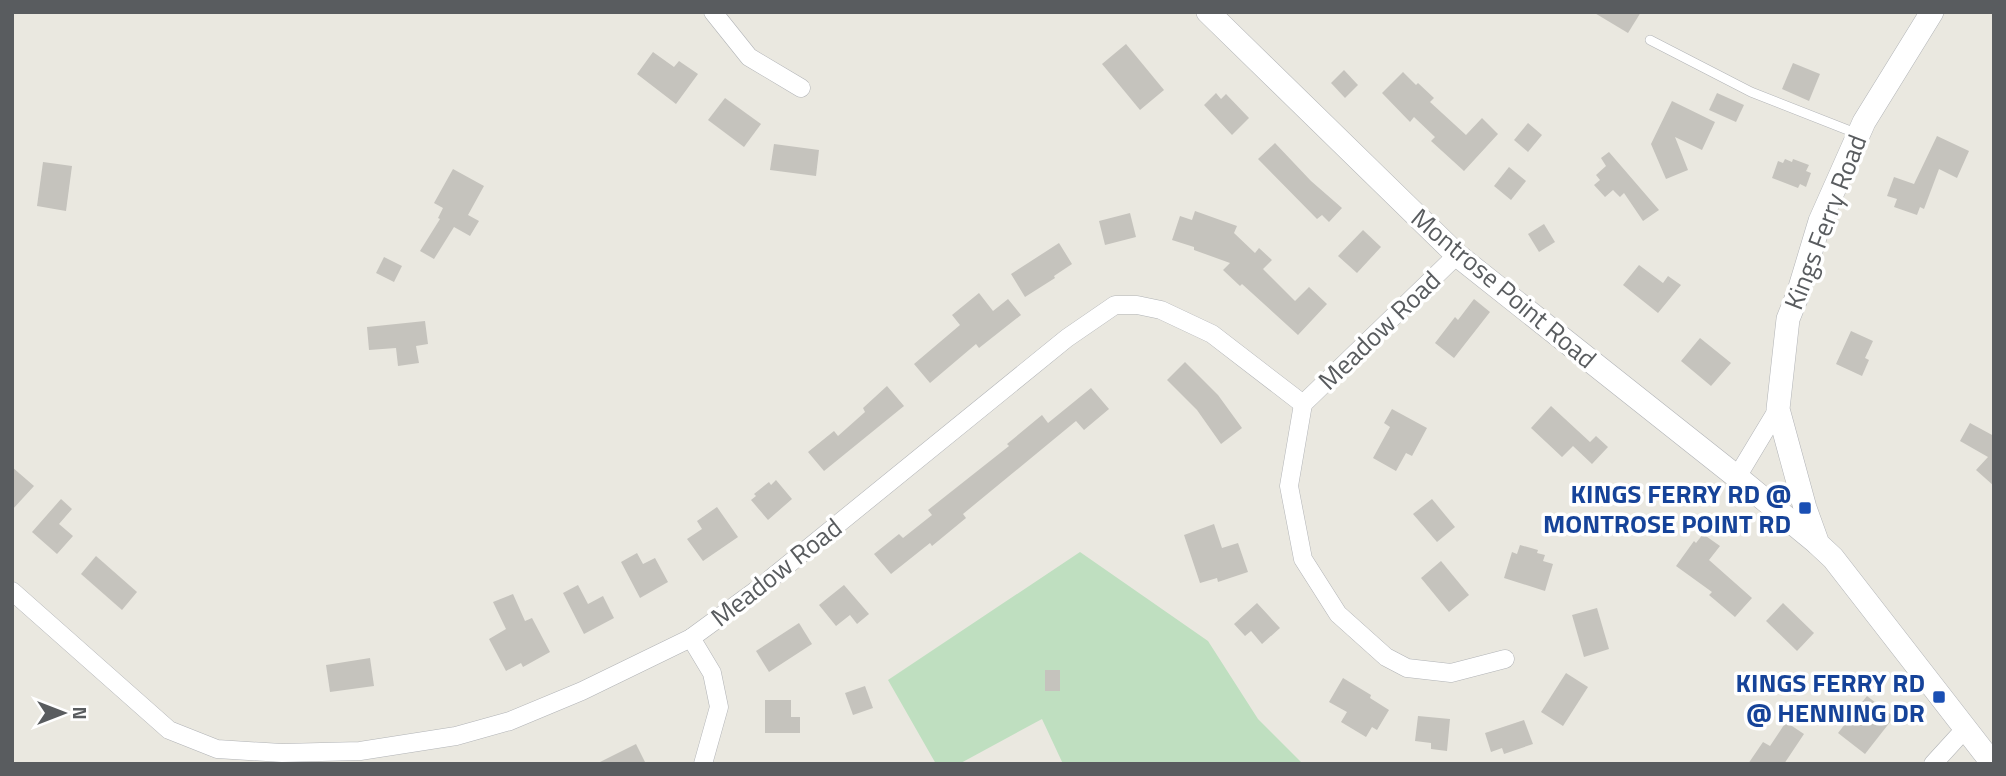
<svg xmlns="http://www.w3.org/2000/svg" width="2006" height="776" viewBox="0 0 2006 776" font-family="'Titillium Web',sans-serif">
  <style>
    .green { fill: #bfdfc0 }
    .building { fill: #c5c3bd }
    .lines { fill: none; stroke-linecap: round; stroke-linejoin: round }
    .service-casing { stroke: #b1b3b6; stroke-width: 10 }
    .minor-casing { stroke: #b1b3b6; stroke-width: 19 }
    .tertiary-casing { stroke: #b1b3b6; stroke-width: 24 }
    .service { stroke: #fff; stroke-width: 9 }
    .minor { stroke: #fff; stroke-width: 18 }
    .tertiary { stroke: #fff; stroke-width: 23 }
    .transit-dot { fill: #1a4fb4; stroke: #fff; stroke-width: 2.5 }
    .labels { text-anchor: middle; dominant-baseline: central; stroke-width: 7; stroke-linejoin: round; paint-order: stroke }
    .street-label { font-size: 26px; fill: #595c5f; stroke: #fff }
    .transit-label { font-size: 26px; font-weight: bold; fill: #164399; stroke: #fff; text-anchor: end }
  </style>
  <rect width="100%" height="100%" fill="#eae8e0"/>
  <!-- green -->
  <polygon class="green" points="1080,552 1208,641 1258,719 1303,764 1063,764 1042,719 959,764 936,764 888,680"/>
  <!-- building -->
  <g class="building">
    <polygon points="1593,12 1641,12 1628,33"/>
    <polygon points="1126,44 1164,90 1140,110 1102,64"/>
    <polygon points="653,52 674,67 679,61 698,74 676,104 637,74"/>
    <polygon points="1793,63 1820,74 1809,101 1782,89"/>
    <polygon points="1344,70 1358,85 1345,98 1331,83"/>
    <polygon points="1403,72 1416,85 1418,83 1434,98 1430,102 1466,135 1482,118 1498,134 1464,171 1431,141 1435,137 1414,117 1410,122 1382,93"/>
    <polygon points="1216,93 1221,99 1226,94 1249,118 1232,135 1204,105"/>
    <polygon points="1717,93 1744,105 1736,122 1709,110"/>
    <polygon points="725,98 761,124 744,147 708,120"/>
    <polygon points="1672,101 1715,122 1702,150 1675,137 1688,170 1666,179 1651,144"/>
    <polygon points="1528,123 1542,135 1528,152 1514,140"/>
    <polygon points="1937,136 1969,151 1957,178 1939,169 1924,209 1920,207 1917,215 1894,207 1897,199 1887,196 1894,177 1914,184"/>
    <polygon points="1275,143 1311,181 1342,208 1329,222 1322,215 1317,219 1258,159"/>
    <polygon points="774,144 819,150 816,176 770,170"/>
    <polygon points="1609,152 1659,210 1643,221 1624,193 1620,197 1613,190 1605,197 1594,185 1600,180 1596,175 1606,166 1601,158"/>
    <polygon points="1785,159 1792,162 1793,159 1809,165 1806,171 1811,173 1806,187 1800,184 1798,188 1772,178 1778,161 1783,163"/>
    <polygon points="43,162 72,166 66,211 37,206"/>
    <polygon points="1509,167 1526,181 1511,200 1494,186"/>
    <polygon points="453,169 484,186 468,215 479,221 470,236 454,227 434,259 420,251 440,219 438,218 443,208 434,203"/>
    <polygon points="1195,211 1237,226 1234,233 1255,253 1259,248 1272,260 1263,269 1295,301 1309,287 1327,304 1298,335 1242,284 1240,286 1223,270 1230,263 1194,250 1194,247 1172,240 1180,216 1192,220"/>
    <polygon points="1130,213 1136,237 1105,245 1099,221"/>
    <polygon points="1544,224 1555,242 1539,252 1528,234"/>
    <polygon points="1363,230 1381,247 1357,273 1338,256"/>
    <polygon points="1059,243 1072,264 1054,276 1055,278 1025,297 1011,274"/>
    <polygon points="384,257 402,266 394,282 376,273"/>
    <polygon points="1639,265 1663,283 1668,276 1681,285 1658,313 1623,285"/>
    <polygon points="979,293 993,311 1008,299 1021,315 979,348 976,344 930,383 914,364 960,325 952,315"/>
    <polygon points="1474,299 1490,312 1454,358 1435,343 1455,317 1458,320"/>
    <polygon points="425,321 428,344 416,346 419,363 398,366 396,348 369,350 367,327"/>
    <polygon points="1851,331 1873,341 1865,358 1869,360 1862,376 1836,364"/>
    <polygon points="1700,338 1731,363 1711,386 1681,361"/>
    <polygon points="1185,362 1218,395 1242,428 1221,444 1197,410 1167,380"/>
    <polygon points="887,386 904,406 824,471 808,452 834,431 838,436 865,412 863,408"/>
    <polygon points="1091,388 1109,409 1084,430 1076,421 963,514 966,518 932,546 930,543 891,574 874,554 899,534 903,538 932,515 928,510 1009,446 1007,444 1042,415 1048,423"/>
    <polygon points="1551,406 1590,442 1596,436 1608,447 1592,464 1573,446 1562,457 1531,428"/>
    <polygon points="1392,409 1427,428 1412,456 1406,453 1396,471 1373,458 1390,427 1384,423"/>
    <polygon points="1970,423 1994,436 1994,486 1976,470 1988,457 1960,441"/>
    <polygon points="12,467 34,486 12,510"/>
    <polygon points="776,480 792,499 768,520 751,500 756,496 754,494 769,482 771,485"/>
    <polygon points="61,499 72,509 59,524 73,536 57,554 32,532"/>
    <polygon points="1432,499 1455,527 1437,542 1413,514"/>
    <polygon points="717,507 738,537 703,561 687,539 702,529 697,521"/>
    <polygon points="1214,524 1222,548 1238,543 1248,572 1218,582 1217,578 1200,583 1184,535"/>
    <polygon points="1703,534 1720,546 1709,560 1752,598 1735,617 1709,595 1712,592 1676,566 1694,541 1696,543"/>
    <polygon points="1520,545 1538,550 1537,553 1545,555 1543,561 1553,564 1545,591 1504,578 1512,552 1517,554"/>
    <polygon points="637,553 643,564 655,558 668,582 640,598 621,562"/>
    <polygon points="96,556 137,592 122,610 81,574"/>
    <polygon points="1441,561 1469,595 1449,612 1421,578"/>
    <polygon points="578,585 588,604 603,596 614,618 584,634 563,593"/>
    <polygon points="844,585 869,614 857,624 850,615 836,626 819,605"/>
    <polygon points="513,594 525,621 532,618 550,652 523,667 521,663 506,671 489,639 506,629 493,602"/>
    <polygon points="1257,603 1280,628 1262,644 1251,631 1245,636 1234,624"/>
    <polygon points="1783,603 1814,633 1797,651 1766,621"/>
    <polygon points="1597,608 1609,649 1584,657 1572,615"/>
    <polygon points="799,623 812,644 769,672 756,651"/>
    <polygon points="370,658 374,686 330,692 326,665"/>
    <rect x="1045" y="670" width="15" height="21"/>
    <polygon points="1566,673 1588,687 1563,726 1541,712"/>
    <polygon points="1343,678 1371,695 1370,698 1389,710 1377,730 1372,727 1366,737 1341,722 1347,712 1329,702"/>
    <polygon points="865,686 873,708 853,715 845,693"/>
    <polygon points="1867,696 1894,717 1865,754 1838,733"/>
    <polygon points="765,700 791,700 791,717 800,717 800,733 765,733"/>
    <polygon points="1418,716 1450,719 1447,751 1431,749 1431,743 1415,741"/>
    <polygon points="1524,720 1533,744 1504,754 1502,748 1491,752 1485,733"/>
    <polygon points="1786,722 1804,734 1784,764 1748,764 1763,742 1770,746"/>
    <polygon points="636,744 646,764 596,764"/>
  </g>
  <g class="lines">
    <!-- service casing -->
    <g class="service-casing">
      <polyline id="service" points="1650,40 1751,92 1858,134"/>
    </g>
    <!-- minor casing -->
    <g class="minor-casing">
      <g id="minor">
        <polyline points="713,12 749,57 801,88"/>
        <polyline points="1303,404 1289,486 1303,559 1338,614 1386,657 1407,668 1451,673 1505,659"/>
        <polyline points="1303,404 1457,255"/>
        <polyline points="1737,477 1778,409"/>
        <polyline points="12,591 169,730 217,749 282,753 360,751 456,736 510,721 582,691 691,638 758,589 1067,338 1115,305 1137,305 1161,310 1212,334 1303,404"/>
        <polyline points="691,638 712,673 719,707 703,764"/>
        <polyline points="1933,764 1964,730"/>
      </g>
    </g>
    <!-- tertiary casing -->
    <g class="tertiary-casing">
      <g id="tertiary">
        <polyline points="1208,12 1457,255 1737,477 1817,543"/>
        <polyline points="1932,12 1864,122 1820,221 1798,294 1788,319 1778,409 1805,508 1818,544 1833,558 1993,764"/>
      </g>
    </g>
    <!-- service -->
    <use href="#service" class="service"/>
    <!-- minor -->
    <use href="#minor" class="minor"/>
    <!-- tertiary -->
    <use href="#tertiary" class="tertiary"/>
  </g>
  <!-- markers -->
  <g class="transit-dot">
    <rect x="1798" y="501" width="14" height="14" rx="3.5"/>
    <rect x="1932" y="690" width="14" height="14" rx="3.5"/>
  </g>
  <g class="labels">
    <!-- street labels -->
    <g class="street-label">
      <text transform="translate(1825 222) rotate(-69)">Kings Ferry Road</text>
      <text transform="translate(1504 288) rotate(40)">Montrose Point Road</text>
      <text transform="translate(1379 330) rotate(-44)">Meadow Road</text>
      <text transform="translate(776 572) rotate(-38)">Meadow Road</text>
    </g>
    <!-- transit labels -->
    <g class="transit-label">
      <text x="1791" y="493">KINGS FERRY RD @<tspan x="1791" dy="30">MONTROSE POINT RD</tspan></text>
      <text x="1925" y="682">KINGS FERRY RD<tspan x="1925" dy="30">@ HENNING DR</tspan></text>
    </g>
  </g>
  <!-- border -->
  <rect width="2006" height="776" fill="none" stroke="#595c5f" stroke-width="28"/>
  <!-- north arrow -->
  <g transform="translate(63 713) rotate(90)" stroke="#ffffff" stroke-width="5" paint-order="stroke">
  <path d="M0-5L12 26L0 18L-12 26Z" fill="#595c5f"/>
  <text y="-10" font-size="19" font-weight="bold" text-anchor="middle" fill="#595c5f">N</text>
  </g>
</svg>
